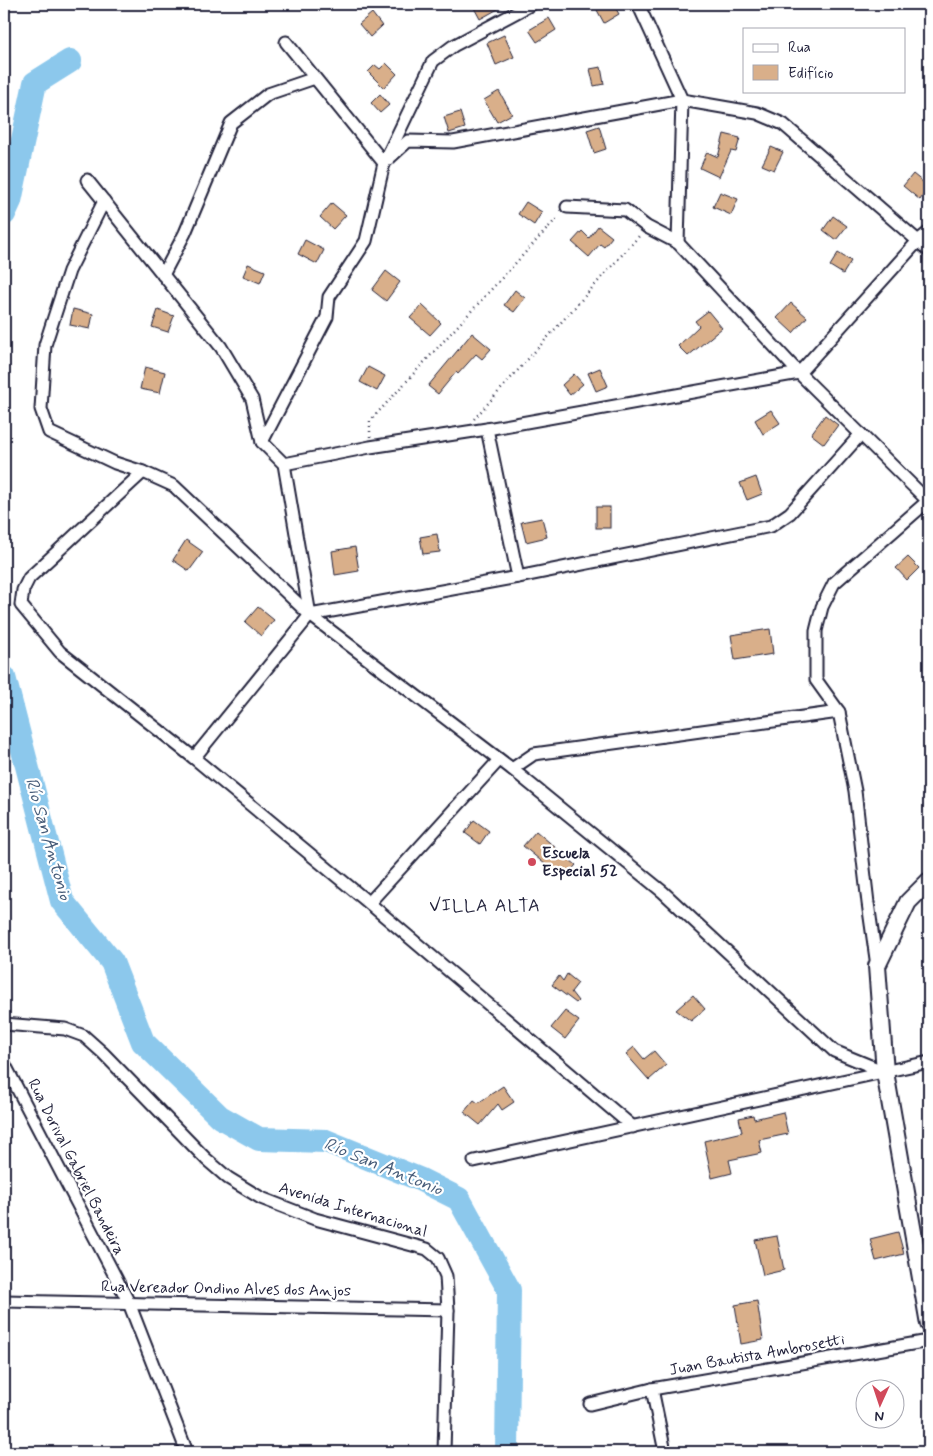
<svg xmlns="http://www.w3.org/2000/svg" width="933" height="1456" viewBox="0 0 933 1456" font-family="Mynerve,sans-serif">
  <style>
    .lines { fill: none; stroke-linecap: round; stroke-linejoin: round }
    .river { stroke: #8cc8ec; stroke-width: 24 }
    .building { fill: #d9af8a; stroke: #22223b }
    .street-casing { stroke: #22223b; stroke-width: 15 }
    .secondary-casing { stroke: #22223b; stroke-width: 20 }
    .path { stroke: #22223b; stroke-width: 2.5; stroke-dasharray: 1 4; stroke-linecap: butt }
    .street { stroke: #fff; stroke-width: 11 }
    .secondary { stroke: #fff; stroke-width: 16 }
    .poi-dot { fill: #d1495b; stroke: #fff; stroke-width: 2 }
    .labels { text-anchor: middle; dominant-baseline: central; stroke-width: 4.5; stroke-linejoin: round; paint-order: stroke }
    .poi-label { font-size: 16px; font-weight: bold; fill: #22223b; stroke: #fff; text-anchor: start }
    .street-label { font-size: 16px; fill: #22223b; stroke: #fff }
    .water-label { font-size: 18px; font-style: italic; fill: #475c79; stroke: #fff }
    .neighbourhood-label { font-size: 18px; letter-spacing: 1px; fill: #22223b; stroke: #fff }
  </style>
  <rect width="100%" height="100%" fill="#fff"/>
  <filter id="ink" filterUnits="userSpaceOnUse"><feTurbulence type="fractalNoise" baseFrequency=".02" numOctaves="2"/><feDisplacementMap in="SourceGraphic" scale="10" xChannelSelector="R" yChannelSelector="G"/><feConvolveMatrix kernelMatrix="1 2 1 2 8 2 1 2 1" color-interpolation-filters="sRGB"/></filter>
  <g filter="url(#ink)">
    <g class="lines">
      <!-- river -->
      <g class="river">
        <polyline points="4,214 10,201 35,83 70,61"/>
        <polyline points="4,677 62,901 112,962 143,1042 220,1117 259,1139 326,1141 419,1179 459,1199 509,1290 507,1452"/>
      </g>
    </g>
    <!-- building -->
    <g class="building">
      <polygon points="472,4 507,4 480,19"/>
      <polygon points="607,4 613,4 619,14 604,23 597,10"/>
      <polygon points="372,13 382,26 370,37 359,24"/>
      <polygon points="549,18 556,30 537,42 529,30"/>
      <polygon points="504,35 514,57 496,65 487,43"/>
      <polygon points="386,63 397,74 384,88 368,72 375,65 380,69"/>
      <polygon points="601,67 604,84 594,86 590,69"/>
      <polygon points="499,91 512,114 497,122 484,100"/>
      <polygon points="380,94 389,105 380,113 371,103"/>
      <polygon points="460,112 465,128 449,133 444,117"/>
      <polygon points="599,126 606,149 594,153 587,130"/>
      <polygon points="724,134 740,138 736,152 731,151 719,177 700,168 707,152 718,157"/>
      <polygon points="771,147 783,152 774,170 762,165"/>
      <polygon points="913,174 929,187 920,200 903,186"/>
      <polygon points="720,192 738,199 731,215 713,207"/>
      <polygon points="526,202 542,212 534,225 518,214"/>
      <polygon points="332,203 346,215 333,229 320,217"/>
      <polygon points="833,216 847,226 836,240 823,230"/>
      <polygon points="598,226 612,237 604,247 600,244 589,257 572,242 582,231 589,238"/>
      <polygon points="305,240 324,250 317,264 298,254"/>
      <polygon points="838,253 851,261 843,274 830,266"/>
      <polygon points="248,264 265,271 260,283 243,276"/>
      <polygon points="386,271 400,282 386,301 372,290"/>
      <polygon points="515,290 525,298 514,312 504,305"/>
      <polygon points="791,303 807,317 793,333 777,318"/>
      <polygon points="422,305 441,323 430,335 410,318"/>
      <polygon points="73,309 93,314 90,329 70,325"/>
      <polygon points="158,310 174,316 168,332 152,327"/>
      <polygon points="708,311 722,328 688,356 678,346 699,326 695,321"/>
      <polygon points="472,333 491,349 482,359 476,354 458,374 456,372 438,394 428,386"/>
      <polygon points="145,367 165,372 160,393 140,389"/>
      <polygon points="368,367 385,376 377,391 360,382"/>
      <polygon points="600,368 608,386 596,391 588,373"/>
      <polygon points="574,374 583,384 570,395 562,385"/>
      <polygon points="771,410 780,423 763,434 755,420"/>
      <polygon points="825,415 838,425 824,444 811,434"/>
      <polygon points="756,477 762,494 747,500 740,483"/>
      <rect x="596" y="507" width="14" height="21"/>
      <polygon points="542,518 547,537 526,542 521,522"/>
      <polygon points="437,534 440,552 423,554 420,537"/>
      <polygon points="186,540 203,552 189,571 173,560"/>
      <polygon points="355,547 359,571 335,575 332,551"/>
      <polygon points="908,557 919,568 907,580 896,568"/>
      <polygon points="258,607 274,620 261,636 245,622"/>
      <polygon points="770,629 773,654 735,660 731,635"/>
      <polygon points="474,820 489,831 480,844 465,833"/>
      <polygon points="536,831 576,865 563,879 523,846"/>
      <polygon points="567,974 578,983 571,992 578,1001 576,1003 552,985 559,976 563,981"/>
      <polygon points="693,995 705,1009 691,1021 676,1010"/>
      <polygon points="565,1011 579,1021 565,1039 551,1028"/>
      <polygon points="634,1047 644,1059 654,1051 666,1065 649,1080 626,1054"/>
      <polygon points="503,1086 514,1102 502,1110 498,1104 480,1125 464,1112 474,1100 478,1103"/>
      <polygon points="783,1112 788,1134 759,1140 762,1153 729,1160 732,1173 712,1178 704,1141 742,1132 739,1118 753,1115 754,1119"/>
      <polygon points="898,1232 904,1254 876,1261 870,1239"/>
      <polygon points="777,1236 784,1270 763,1275 755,1240"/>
      <polygon points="757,1301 763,1340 741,1344 735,1305"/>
    </g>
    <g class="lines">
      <!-- street casing -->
      <g class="street-casing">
        <g id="street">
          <polyline points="638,4 682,100 757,113 783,124 918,241 929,232"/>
          <polyline points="286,42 384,163 433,61 453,46 532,4"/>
          <polyline points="87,180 221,347 252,399 262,442 284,464 310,615 194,758"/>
          <polyline points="104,201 69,271 45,345 41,409 49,432 115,463 143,472 174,486 310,615 512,769 663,892 834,1051 885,1072"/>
          <polyline points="567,207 625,210 647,227 678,243 799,373 928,501"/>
          <polyline points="163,275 185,233 231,123 268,94 315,78"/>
          <polyline points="487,429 518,577"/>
          <polyline points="262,442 327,317 329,297 366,241 384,163 408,141 453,142 682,100 678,243"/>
          <polyline points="284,464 370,447 487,429 799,373 918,241 929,251"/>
          <polyline points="143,472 29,578 23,590 21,605 60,652 194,758 369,903 633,1127"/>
          <polyline points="310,615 518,577 771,526 790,513 861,434"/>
          <polyline points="512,769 534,754 839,712"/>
          <polyline points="369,903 499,760"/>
          <polyline points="877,966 868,903 855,791 839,712 816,680 816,631 822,607 834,583 929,500"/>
          <polyline points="4,1024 65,1029 84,1036 103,1053 206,1159 228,1178 261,1198 315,1219 427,1249 438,1258 446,1276 448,1310 444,1452"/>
          <polyline points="4,1063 129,1303 187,1452"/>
          <polyline points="474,1161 929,1062"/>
          <polyline points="4,1301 448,1310"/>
          <polyline points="652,1389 665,1452"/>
          <polyline points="590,1404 652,1389 929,1341"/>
        </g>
      </g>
      <!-- secondary casing -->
      <g class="secondary-casing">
        <polyline id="secondary" points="929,881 908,902 877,966 885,1072 929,1324"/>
      </g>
      <!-- path -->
      <g class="path">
        <polyline points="474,419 639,236"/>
        <polyline points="370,437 370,421 559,216"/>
      </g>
      <!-- street -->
      <use href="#street" class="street"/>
      <!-- secondary -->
      <use href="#secondary" class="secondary"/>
    </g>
  </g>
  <!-- markers -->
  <circle class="poi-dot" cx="532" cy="862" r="5"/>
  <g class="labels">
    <!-- poi labels -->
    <g class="poi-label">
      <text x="542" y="853">Escuela<tspan x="542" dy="18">Especial 52</tspan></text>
    </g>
    <!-- street labels -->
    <g class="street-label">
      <text transform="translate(76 1167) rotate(63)">Rua Dorival Gabriel Bandeira</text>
      <text transform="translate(353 1210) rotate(17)">Avenida Internacional</text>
      <text transform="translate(226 1289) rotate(1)">Rua Vereador Ondino Alves dos Anjos</text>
      <text transform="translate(757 1355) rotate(-10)">Juan Bautista Ambrosetti</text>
    </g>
    <!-- water labels -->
    <g class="water-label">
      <text transform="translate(48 839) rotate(74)">Río San Antonio</text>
      <text transform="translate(383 1167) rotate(22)">Río San Antonio</text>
    </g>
    <!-- neighbourhood labels -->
    <g class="neighbourhood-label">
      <text x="485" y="906">VILLA ALTA</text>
    </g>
  </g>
  <!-- margin -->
  <rect width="933" height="1456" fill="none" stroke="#fff" stroke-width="20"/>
  <rect x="10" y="10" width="913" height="1436" fill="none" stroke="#22223b" stroke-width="2" filter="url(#ink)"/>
  <!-- legend -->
  <rect x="743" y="28" width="162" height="65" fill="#ffffff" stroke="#a7a7b1"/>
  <rect x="753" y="44" width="25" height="8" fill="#ffffff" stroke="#a7a7b1"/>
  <text x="788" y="52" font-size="15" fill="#22223b">Rua</text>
  <rect x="753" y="65" width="25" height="15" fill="#d9af8a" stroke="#a7a7b1"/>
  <text x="788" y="78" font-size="15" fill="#22223b">Edifício</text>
  <!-- north arrow -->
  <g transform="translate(880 1404) rotate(183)"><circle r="24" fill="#ffffff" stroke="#a7a7b1"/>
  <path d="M0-4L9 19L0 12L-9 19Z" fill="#d1495b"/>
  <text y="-8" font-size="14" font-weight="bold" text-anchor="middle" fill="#22223b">N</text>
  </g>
</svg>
